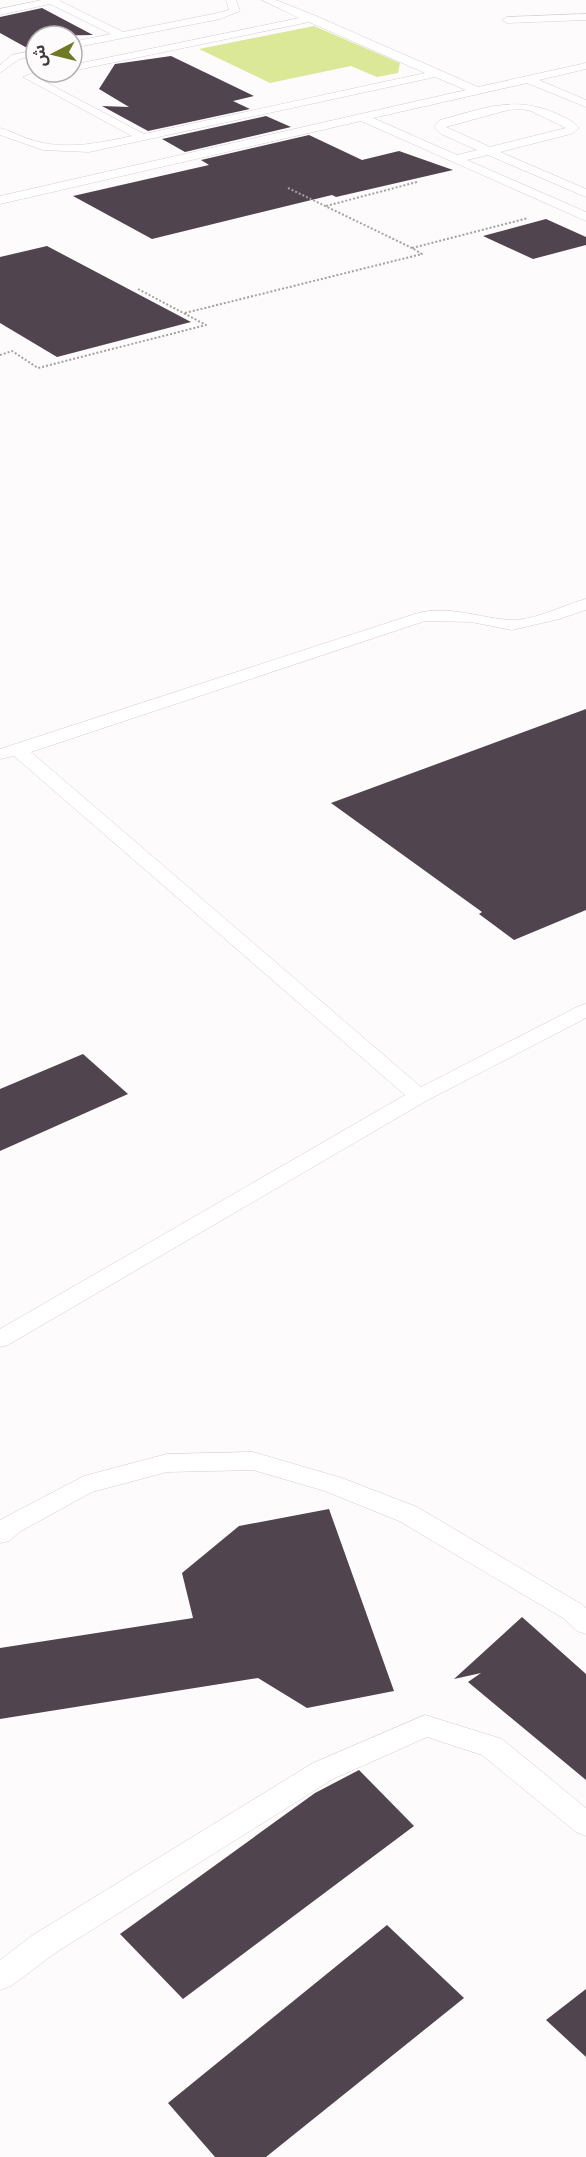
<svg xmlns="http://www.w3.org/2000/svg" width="586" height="2157" viewBox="0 0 586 2157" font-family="Montserrat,'Noto Sans Arabic',sans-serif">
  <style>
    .green { fill: #dbe898 }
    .building { fill: #50444e }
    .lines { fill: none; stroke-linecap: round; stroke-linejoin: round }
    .service-casing { stroke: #d9cbd7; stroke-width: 1 }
    .path { stroke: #a5a1a4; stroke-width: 2; stroke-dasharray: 2 2; stroke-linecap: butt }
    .service { fill: #fff; fill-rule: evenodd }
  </style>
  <rect width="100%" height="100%" fill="#fefbfd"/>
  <!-- green -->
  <polygon class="green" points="314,26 400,63 398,73 377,77 351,66 270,83 199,49"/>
  <!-- building -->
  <g class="building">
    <polygon points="42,8 93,35 36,36 36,48 29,49 0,33 0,17"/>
    <polygon points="171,56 254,96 233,101 250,109 148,131 102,106 129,107 99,89 115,64"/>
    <polygon points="266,116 291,127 185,152 162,139"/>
    <polygon points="309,135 362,160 399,151 453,170 336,197 332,195 152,239 73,196 209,165 201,160"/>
    <polygon points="546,219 586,237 586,245 533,259 483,236"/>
    <polygon points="47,246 191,322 57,357 0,323 0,257"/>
    <polygon points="586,709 586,910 514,940 479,914 482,912 331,803"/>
    <polygon points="83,1054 128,1094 0,1151 0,1089"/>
    <polygon points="329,1509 394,1691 307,1708 258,1678 0,1719 0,1648 193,1618 182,1573 239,1526"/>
    <polygon points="522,1617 586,1674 586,1780 468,1682 481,1673 454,1679"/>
    <polygon points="359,1770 414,1826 183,1999 120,1934 315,1793"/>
    <polygon points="387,1925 464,1998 266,2157 215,2157 168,2103"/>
    <polygon points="586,1989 586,2057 546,2020"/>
  </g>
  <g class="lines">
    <!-- service casing -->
    <g class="service-casing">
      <g id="service">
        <polygon points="42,0 61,0 60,1 123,32 218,13 229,10 226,0 236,0 240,11 220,19 72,48 72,42 111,34 50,4 0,15 0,9"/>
        <path d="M262 0H276L316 16 478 87 586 63V69L539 80 586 100V107L527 83 373 118 457 155 477 150 441 134 434 127 440 120C482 109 513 95 555 113 564 117 572 120 579 128L571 134 500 152 586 189V197L488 155 467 160 586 212V221L361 121 0 204V196L466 90 435 77 89 152 43 150 0 135V128C12 131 23 138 35 141 68 150 99 143 132 136L23 77 36 72H56L38 78 144 134 425 73 309 22 72 71V65L299 18ZM522 109 531 111 566 128 490 147 446 127 508 110Z"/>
        <polygon points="586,14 586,20 507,23 502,20 507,17"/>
        <polygon points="36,50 36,56 19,59 0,73 0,65 12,55"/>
        <path d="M586 599V610L559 619 512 630 471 622 425 621 31 752 421 1087 579 1006 586 1004V1018L426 1101 8 1345 0 1347V1329L405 1095 14 756 0 759V749L418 613C449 605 480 618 510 620 534 621 563 605 586 599Z"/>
        <polygon points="253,1452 342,1478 417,1507 581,1604 586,1608 586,1634 577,1631 563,1618 399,1521 325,1491 253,1470 167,1472 92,1492 21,1531 9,1541 0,1543 0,1520 84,1476 167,1454"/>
        <polygon points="425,1715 502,1739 586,1808 586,1836 576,1832 482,1755 427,1737 333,1779 55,1953 11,1986 0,1990 0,1960 33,1935 313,1763"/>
      </g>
    </g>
    <!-- path -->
    <g class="path">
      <polyline points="288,188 412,248"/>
      <polyline points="326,206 417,182"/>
      <polyline points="185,313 422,254 412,248 528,218"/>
      <polyline points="0,355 12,351 38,368 206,325 138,289"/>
    </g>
    <!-- service -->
    <use href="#service" class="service"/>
  </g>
  <!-- north arrow -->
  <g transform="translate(54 54) rotate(263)"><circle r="28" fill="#fefbfd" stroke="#b2aeb1" stroke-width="1.5"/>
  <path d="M0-4.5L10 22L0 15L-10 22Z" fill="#6f7925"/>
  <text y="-9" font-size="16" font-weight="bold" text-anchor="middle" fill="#403a3f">ش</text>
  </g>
</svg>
